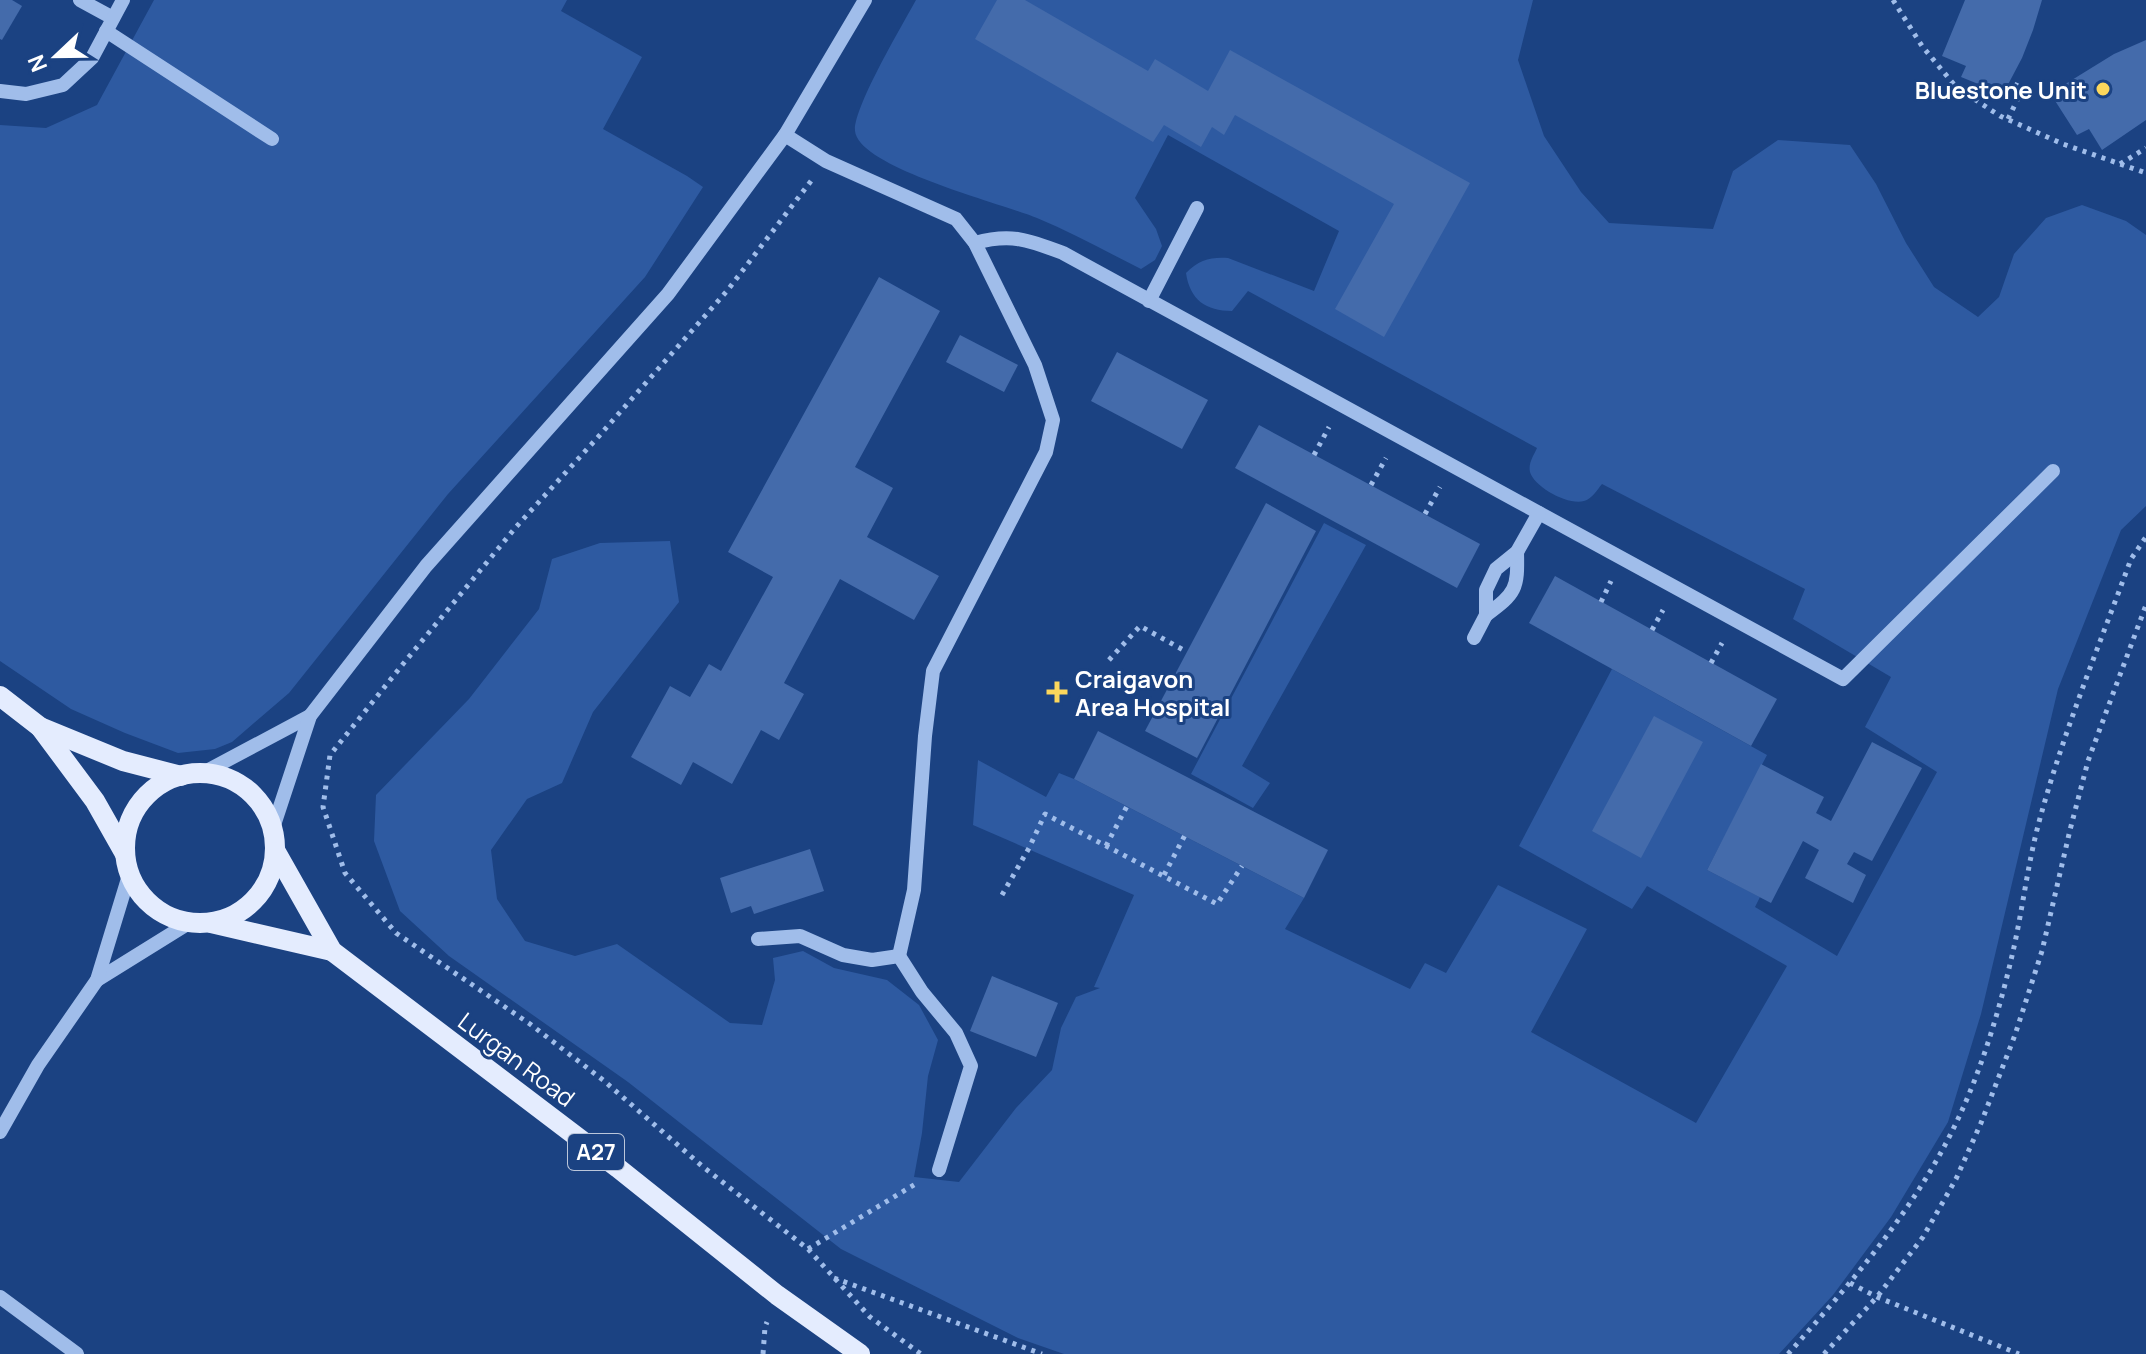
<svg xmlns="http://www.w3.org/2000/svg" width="2146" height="1354" viewBox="0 0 2146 1354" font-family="Manrope,sans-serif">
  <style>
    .green { fill: #2e5aa1 }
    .building { fill: #446bab }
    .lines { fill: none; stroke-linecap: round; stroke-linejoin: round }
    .path { stroke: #a0bdea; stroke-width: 5; stroke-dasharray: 4 6; stroke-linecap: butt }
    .minor { stroke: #a0bdea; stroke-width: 14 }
    .major { stroke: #e4ecfe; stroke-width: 20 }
    .poi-dot { fill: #fcd75c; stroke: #1b4282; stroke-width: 3 }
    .labels { text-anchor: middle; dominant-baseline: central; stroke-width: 6; stroke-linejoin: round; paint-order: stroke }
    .shield { fill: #1b4282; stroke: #bbc6da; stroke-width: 2 }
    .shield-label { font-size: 22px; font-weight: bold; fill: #fff }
    .poi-label { font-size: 24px; font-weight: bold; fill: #fff; stroke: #1b4282; text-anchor: end }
    .street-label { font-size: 24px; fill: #fff; stroke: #1b4282 }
  </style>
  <rect width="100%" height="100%" fill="#1b4282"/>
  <!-- green -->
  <g class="green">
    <polygon points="154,0 567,0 561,11 642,57 603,129 687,176 703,187 645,277 448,494 289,693 232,742 215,749 178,753 125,733 71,709 0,661 0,125 46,128 97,105"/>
    <path d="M916 0H1533L1518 60 1544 136 1581 192 1609 223 1713 229 1733 171 1778 140 1850 145 1876 184 1906 243 1934 287 1978 317 1999 297 2014 254 2046 218 2082 205 2126 221 2146 235V506L2121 530 2058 689 1981 1014 1948 1122 1891 1217 1833 1295 1779 1354H1064L1018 1338 841 1249 628 1082 449 956 400 911 374 841 376 795 469 699 539 609 552 559 600 543 670 541 679 602 593 712 562 783 527 799 491 850 497 899 525 941 575 956 617 944 730 1023 762 1025 775 980 773 958 803 951 834 968 887 980 919 1005 938 1040 928 1076 922 1133 914 1177 959 1182 1016 1108 1052 1070 1061 1028 1076 997 1100 988 1094 987 1134 895 973 825 978 760 1046 797 1059 773 1074 779 1304 898 1285 929 1410 989 1425 963 1446 973 1498 885 1587 929 1531 1032 1696 1123 1787 966 1647 886 1632 909 1519 846 1612 669 1767 755 1707 870 1760 897 1755 907 1837 956 1937 772 1865 727 1891 677 1793 619 1805 589 1602 484C1597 490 1592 499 1584 501 1569 506 1534 487 1530 472 1528 463 1534 455 1537 448L1248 291 1232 311C1206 311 1190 300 1186 273 1199 260 1210 257 1228 258L1314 291 1339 231 1168 135 1135 198 1156 229 1162 246 1155 260 1141 269C1107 252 1073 233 1037 218 1004 204 859 168 855 131 853 108 903 24 916 0Z"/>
    <polygon points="1324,523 1366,545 1242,766 1270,783 1253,808 1191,774"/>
  </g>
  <!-- building -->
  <g class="building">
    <polygon points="0,0 12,0 22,6 2,40 0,39"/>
    <polygon points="997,0 1025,0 1148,71 1155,59 1208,91 1230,50 1470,183 1384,337 1335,309 1394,204 1235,115 1224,135 1212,127 1201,147 1164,125 1153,142 975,39"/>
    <polygon points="1965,0 2042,0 2033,30 2022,58 2003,94 1961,77 1966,66 1942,56"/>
    <polygon points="2146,40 2146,120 2102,150 2089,129 2077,135 2052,96 2067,83 2114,54"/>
    <polygon points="879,277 940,311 855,467 893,488 867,537 939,576 914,620 840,579 784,683 804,694 779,740 761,730 732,784 693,762 681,785 631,757 670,686 690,697 709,664 721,671 773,577 728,552"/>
    <polygon points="960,335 1018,365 1004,392 946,362"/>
    <polygon points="1117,352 1208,400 1182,449 1091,401"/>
    <polygon points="1259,425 1480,544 1457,588 1235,468"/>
    <polygon points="1266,503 1316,531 1197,758 1145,731"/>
    <polygon points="1555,576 1777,699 1751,746 1529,623"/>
    <polygon points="1654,716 1703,742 1641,858 1592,831"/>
    <polygon points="1098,731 1328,850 1304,898 1074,779"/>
    <polygon points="1872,742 1922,768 1872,861 1854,852 1847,864 1866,875 1853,903 1805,878 1819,850 1803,841 1771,903 1707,870 1761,764 1824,797 1816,813 1831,821"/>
    <polygon points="810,849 824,891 754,914 751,906 731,913 720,878"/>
    <polygon points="992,976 1058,1003 1036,1057 970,1031"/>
  </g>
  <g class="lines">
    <!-- path -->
    <g class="path">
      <polyline points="1893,0 1922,46 1956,87 2000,116 2063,144 2146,173"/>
      <polyline points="2008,119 2023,88 2009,82"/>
      <polyline points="2120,164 2146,148"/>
      <polyline points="811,181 727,291 599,436 516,527 403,664 330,755 323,807 345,873 396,933 530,1024 603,1080 702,1166 808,1249 870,1317 921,1354"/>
      <polyline points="1314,455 1329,427"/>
      <polyline points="1371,485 1386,458"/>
      <polyline points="1425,514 1440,487"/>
      <polyline points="1601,602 1611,581"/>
      <polyline points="1652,630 1663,610"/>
      <polyline points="1109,660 1140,626 1187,652"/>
      <polyline points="1711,663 1722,643"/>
      <polyline points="1106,846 1127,806"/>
      <polyline points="1164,875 1185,835"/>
      <polyline points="1002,895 1029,848 1045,814 1217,904 1242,866"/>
      <polyline points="808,1249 917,1183"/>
      <polyline points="834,1278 1042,1354"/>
      <polyline points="1850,1283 1877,1297 2019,1354"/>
      <polyline points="763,1354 765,1327 767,1322"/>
      <path d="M1788 1354C1852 1282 1917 1207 1958 1119 1983 1066 2001 1005 2014 947 2023 906 2028 863 2039 822 2063 733 2099 646 2131 559L2146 537"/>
      <polyline points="1824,1354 1877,1297 1923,1237 1956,1179 1981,1123 2015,1035 2042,951 2070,830 2088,761 2146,605"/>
    </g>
    <!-- minor -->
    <g class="minor">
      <polyline points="80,0 113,18"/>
      <polyline points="106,31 272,139"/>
      <polyline points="0,91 26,94 63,85 92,58 123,0"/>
      <polyline points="785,135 826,161 956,219 975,243 1035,365 1053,420 1046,452 933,671 925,736 914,890 899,956"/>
      <path d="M975 243C1011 233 1029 240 1063 253L1843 679 2053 471"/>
      <polyline points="1149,301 1197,208"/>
      <path d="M1486 615C1516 593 1518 589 1517 552"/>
      <polyline points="1474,638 1486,615 1486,590 1496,569 1517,552 1539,513"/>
      <polyline points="203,773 310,716"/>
      <polyline points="273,828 310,716 426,566 668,294 785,135 865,0"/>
      <polyline points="758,939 800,936 843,955 872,960 899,956 922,992 956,1033 971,1066 939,1170"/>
      <polyline points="97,980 192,921"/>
      <polyline points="0,1132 38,1065 97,980 130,872"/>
      <polyline points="0,1297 77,1354"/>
    </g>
    <!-- major -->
    <g class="major">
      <polyline points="0,696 40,727 123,761 181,776"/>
      <polyline points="40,727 95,801 125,854"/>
      <circle cx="200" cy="848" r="75"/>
      <polyline points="276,852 332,951 618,1168 777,1295 860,1354"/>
      <polyline points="211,923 332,951"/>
    </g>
  </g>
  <!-- markers -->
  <g class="poi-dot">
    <circle cx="2103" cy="89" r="8"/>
    <path d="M1053 680h8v8h8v8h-8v8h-8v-8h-8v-8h8z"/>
  </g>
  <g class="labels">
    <!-- shield labels -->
    <rect class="shield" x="568" y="1134" width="56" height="36" rx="6"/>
    <g class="shield-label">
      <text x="596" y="1152">A27</text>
    </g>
    <!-- poi labels -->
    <g class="poi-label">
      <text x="2087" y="89">Bluestone Unit</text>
      <text x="1075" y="678" text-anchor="start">Craigavon<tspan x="1075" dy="28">Area Hospital</tspan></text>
    </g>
    <!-- street labels -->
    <g class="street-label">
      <text transform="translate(517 1059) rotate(37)">Lurgan Road</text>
    </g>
  </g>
  <!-- north arrow -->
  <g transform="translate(56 56) rotate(248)" stroke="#1b4282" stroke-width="6" paint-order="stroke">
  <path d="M0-6L14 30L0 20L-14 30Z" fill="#ffffff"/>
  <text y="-12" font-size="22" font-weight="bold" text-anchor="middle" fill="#ffffff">N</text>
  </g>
</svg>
